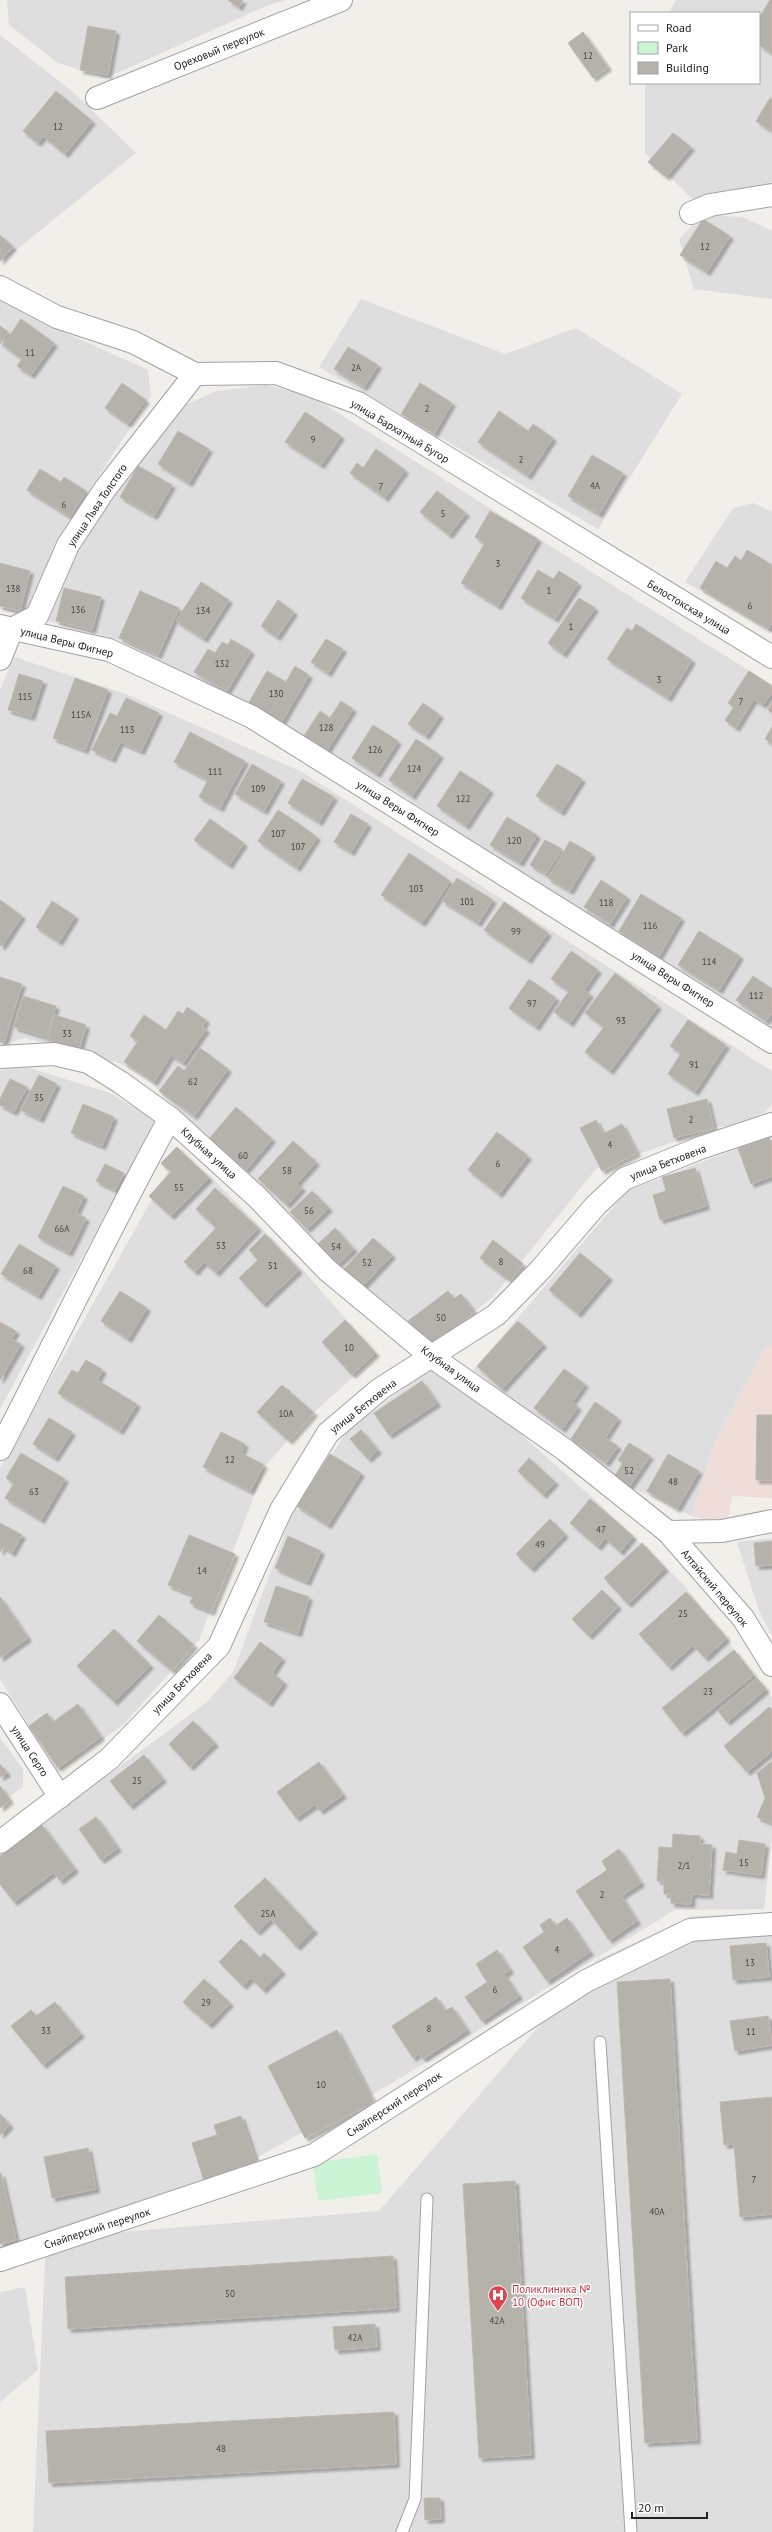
<svg xmlns="http://www.w3.org/2000/svg" width="772" height="2532" viewBox="0 0 772 2532" font-family="'PT Sans',sans-serif">
  <style>
    .residential { fill: #dfdede }
    .commercial { fill: #efddda }
    .park { fill: #cbf4d4 }
    .building { fill: #b5b1ab; stroke: #c0b8ac; filter: url(#shadow) }
    .lines { fill: none; stroke-linecap: round; stroke-linejoin: round }
    .service-casing { stroke: #a2a2a2; stroke-width: 13 }
    .minor-casing { stroke: #a2a2a2; stroke-width: 24 }
    .service { stroke: #fff; stroke-width: 11 }
    .minor { stroke: #fff; stroke-width: 22 }
    .labels { text-anchor: middle; dominant-baseline: central; stroke-width: 3; stroke-linejoin: round; paint-order: stroke }
    .number-label { font-size: 9px; fill: #464544 }
    .street-label { font-size: 11px; fill: #212121; stroke: #fff }
    .health-label { font-size: 11px; fill: #be3a42; stroke: #fff; text-anchor: start }
  </style>
  <defs>
    <filter id="shadow"><feDropShadow dx="3.5" dy="3.5" stdDeviation="1" flood-color="#0004"/></filter>
  </defs>
  <rect width="100%" height="100%" fill="#f0efe9"/>
  <!-- residential -->
  <g class="residential">
    <polygon points="7,0 286,0 266,6 106,78 58,63 9,25"/>
    <polygon points="676,0 772,0 772,181 768,188 696,202 645,153 645,83 759,83 759,13 669,13"/>
    <polygon points="0,35 73,92 136,153 0,263"/>
    <polygon points="703,215 743,217 772,231 772,299 694,289 679,239"/>
    <polygon points="0,296 29,316 148,370 151,396 64,529 32,607 19,614 0,609"/>
    <polygon points="361,299 505,354 576,328 682,394 598,529 319,367"/>
    <polygon points="266,385 311,396 772,685 772,1028 597,923 388,786 122,641 47,621 49,598 112,493 175,410 216,391"/>
    <polygon points="753,503 772,512 772,632 685,582 733,508"/>
    <polygon points="14,657 126,694 302,772 772,1071 772,1104 766,1112 739,1124 713,1128 596,1169 493,1297 428,1347 360,1288 150,1082 119,1063 25,1038 0,1046 0,690"/>
    <polygon points="23,1066 110,1093 156,1121 0,1409 0,1070"/>
    <polygon points="772,1135 772,1346 765,1346 711,1452 692,1516 617,1481 473,1370 627,1191"/>
    <polygon points="175,1147 211,1177 304,1271 377,1355 308,1418 266,1465 199,1640 124,1724 58,1772 0,1679 0,1468 168,1171 161,1165"/>
    <polygon points="439,1362 593,1498 684,1585 772,1698 772,1837 764,1909 675,1910 387,2086 258,2157 259,2165 0,2254 0,1855 207,1702 233,1672 294,1509 349,1429"/>
    <polygon points="772,1538 772,1636 759,1611 737,1542"/>
    <polygon points="0,1738 23,1769 23,1787 0,1803"/>
    <polygon points="772,1914 772,2532 33,2532 46,2238 379,2211 595,1961 692,1916"/>
    <polygon points="25,2287 38,2370 0,2402 0,2292"/>
  </g>
  <!-- commercial -->
  <polygon class="commercial" points="765,1346 772,1346 772,1498 732,1496 727,1524 692,1516 711,1452"/>
  <!-- park -->
  <polygon class="park" points="377,2154 382,2193 318,2201 313,2163"/>
  <!-- building -->
  <g class="building">
    <polygon points="228,0 243,0 239,7"/>
    <polygon points="770,0 772,0 772,53 759,45 759,18"/>
    <polygon points="88,26 116,31 108,75 80,70"/>
    <polygon points="583,32 608,67 593,78 568,43"/>
    <polygon points="56,91 92,121 65,154 43,136 38,143 23,131"/>
    <polygon points="770,98 772,99 772,131 756,121"/>
    <polygon points="673,133 691,147 666,177 648,162"/>
    <polygon points="703,219 730,236 707,272 680,255"/>
    <polygon points="0,235 13,247 0,261"/>
    <polygon points="21,319 54,343 31,375 17,366 22,359 3,345"/>
    <polygon points="0,326 8,332 0,344"/>
    <polygon points="348,347 378,365 364,387 334,369"/>
    <polygon points="122,383 146,400 128,424 105,408"/>
    <polygon points="420,383 452,403 434,434 401,414"/>
    <polygon points="499,411 528,431 533,424 553,438 528,476 478,442"/>
    <polygon points="305,412 341,436 321,465 285,442"/>
    <polygon points="178,431 209,449 189,483 158,464"/>
    <polygon points="376,449 405,470 385,498 350,473 357,463 363,468"/>
    <polygon points="592,455 623,473 599,514 568,496"/>
    <polygon points="138,466 172,485 154,516 120,497"/>
    <polygon points="40,469 61,482 64,477 86,491 70,517 27,490"/>
    <polygon points="437,491 466,513 449,535 420,512"/>
    <polygon points="490,511 538,539 498,606 461,583 485,543 475,537"/>
    <polygon points="747,550 772,565 772,622 768,629 700,588 716,561 727,568 735,556 741,561"/>
    <polygon points="0,563 30,571 20,611 0,606"/>
    <polygon points="538,570 553,579 559,571 578,583 555,619 521,598"/>
    <polygon points="201,582 229,600 204,639 176,621"/>
    <polygon points="64,588 101,597 92,630 56,621"/>
    <polygon points="140,591 179,608 158,655 119,638"/>
    <polygon points="579,598 595,608 563,654 548,643"/>
    <polygon points="278,600 294,612 277,637 261,626"/>
    <polygon points="636,624 692,660 668,698 607,659 627,628 632,631"/>
    <polygon points="231,639 251,651 227,691 194,672 208,649 215,653 222,642 228,645"/>
    <polygon points="326,639 343,649 328,673 311,662"/>
    <polygon points="295,666 309,675 281,723 248,704 267,671 286,682"/>
    <polygon points="749,671 772,686 772,692 763,705 754,699 736,728 725,720 734,707 728,703"/>
    <polygon points="19,674 43,681 31,717 8,710"/>
    <polygon points="75,678 108,690 85,750 53,738"/>
    <polygon points="126,698 159,713 141,751 120,742 112,759 92,750 110,713 117,716"/>
    <polygon points="341,701 353,709 327,750 304,736 320,711 330,718"/>
    <polygon points="423,703 440,715 426,736 408,724"/>
    <polygon points="772,703 772,713 768,710"/>
    <polygon points="373,725 398,741 377,774 352,758"/>
    <polygon points="772,727 772,744 765,739"/>
    <polygon points="190,732 245,761 220,808 199,797 208,780 174,762"/>
    <polygon points="416,739 440,755 412,796 389,780"/>
    <polygon points="252,764 281,781 264,811 235,794"/>
    <polygon points="557,764 582,779 561,812 536,796"/>
    <polygon points="460,771 490,790 466,826 437,806"/>
    <polygon points="302,779 334,797 319,822 288,803"/>
    <polygon points="278,810 299,824 278,855 258,841"/>
    <polygon points="351,814 368,824 351,852 334,842"/>
    <polygon points="507,817 537,835 520,863 490,845"/>
    <polygon points="210,819 244,843 229,865 194,840"/>
    <polygon points="299,824 317,837 297,868 278,855"/>
    <polygon points="545,840 562,849 546,874 530,865"/>
    <polygon points="570,841 592,854 570,891 548,878"/>
    <polygon points="409,853 450,881 422,923 381,895"/>
    <polygon points="457,878 493,900 478,923 442,901"/>
    <polygon points="601,880 627,897 610,924 584,907"/>
    <polygon points="641,894 681,918 659,956 619,931"/>
    <polygon points="0,900 22,916 2,946 0,945"/>
    <polygon points="52,901 75,916 59,942 36,927"/>
    <polygon points="504,902 548,933 528,960 484,930"/>
    <polygon points="699,931 740,956 719,990 678,965"/>
    <polygon points="571,951 598,970 584,990 590,994 570,1023 554,1012 569,991 551,979"/>
    <polygon points="615,973 658,1006 610,1071 585,1052 604,1027 585,1013"/>
    <polygon points="753,976 772,989 772,1013 766,1021 736,1000"/>
    <polygon points="0,977 22,984 4,1043 0,1042"/>
    <polygon points="529,979 556,998 536,1027 509,1008"/>
    <polygon points="23,996 56,1006 46,1037 14,1027"/>
    <polygon points="187,1007 206,1020 202,1027 206,1029 183,1063 171,1055 154,1082 124,1062 138,1041 130,1036 144,1015 166,1030 178,1011 183,1014"/>
    <polygon points="55,1015 86,1025 79,1050 47,1040"/>
    <polygon points="688,1020 726,1045 695,1092 668,1074 681,1053 670,1046"/>
    <polygon points="200,1048 228,1069 194,1116 159,1091 178,1066 184,1071"/>
    <polygon points="39,1075 57,1084 40,1119 21,1110"/>
    <polygon points="10,1079 27,1087 14,1112 0,1105 0,1099"/>
    <polygon points="707,1099 714,1128 674,1138 667,1109"/>
    <polygon points="83,1104 114,1117 102,1146 71,1133"/>
    <polygon points="236,1107 272,1139 246,1170 209,1139"/>
    <polygon points="596,1120 603,1134 622,1124 637,1153 602,1171 580,1128"/>
    <polygon points="497,1132 528,1156 499,1194 468,1170"/>
    <polygon points="769,1137 772,1147 772,1176 751,1184 738,1148"/>
    <polygon points="293,1141 316,1162 297,1183 302,1188 287,1205 258,1179"/>
    <polygon points="177,1147 209,1178 171,1216 149,1196 171,1172 161,1163"/>
    <polygon points="105,1164 124,1173 115,1190 96,1181"/>
    <polygon points="695,1168 706,1206 660,1220 653,1195 666,1191 662,1177"/>
    <polygon points="63,1186 84,1196 76,1213 86,1218 69,1253 38,1237"/>
    <polygon points="215,1188 258,1228 216,1273 204,1262 195,1272 184,1262 216,1228 196,1209"/>
    <polygon points="312,1191 329,1208 307,1229 290,1212"/>
    <polygon points="335,1228 354,1249 338,1264 318,1244"/>
    <polygon points="265,1234 299,1270 263,1304 239,1278 258,1260 249,1250"/>
    <polygon points="373,1238 392,1255 362,1287 343,1270"/>
    <polygon points="493,1240 523,1264 510,1281 480,1258"/>
    <polygon points="19,1244 56,1266 38,1296 1,1274"/>
    <polygon points="580,1253 609,1277 578,1314 549,1290"/>
    <polygon points="120,1291 147,1308 128,1339 101,1321"/>
    <polygon points="448,1291 454,1299 461,1294 475,1312 428,1348 408,1321"/>
    <polygon points="345,1320 376,1353 352,1375 322,1342"/>
    <polygon points="518,1321 543,1344 502,1389 477,1366"/>
    <polygon points="0,1322 16,1331 11,1339 21,1344 0,1380"/>
    <polygon points="86,1360 103,1370 97,1380 137,1404 120,1431 58,1393 72,1370 78,1373"/>
    <polygon points="564,1369 585,1384 572,1402 578,1407 562,1429 534,1408"/>
    <polygon points="422,1381 437,1403 389,1435 374,1413"/>
    <polygon points="282,1385 314,1413 289,1441 257,1412"/>
    <polygon points="595,1402 618,1418 605,1438 618,1446 606,1463 571,1439"/>
    <polygon points="757,1415 772,1415 772,1480 756,1480"/>
    <polygon points="49,1418 72,1432 55,1458 33,1444"/>
    <polygon points="361,1430 378,1450 368,1459 350,1439"/>
    <polygon points="221,1432 245,1444 241,1453 264,1465 250,1491 203,1467"/>
    <polygon points="629,1443 650,1456 629,1487 614,1477 623,1463 618,1460"/>
    <polygon points="21,1453 65,1479 41,1520 5,1498 14,1483 6,1478"/>
    <polygon points="330,1454 361,1473 328,1525 297,1506"/>
    <polygon points="668,1454 699,1471 677,1509 647,1491"/>
    <polygon points="529,1458 555,1482 543,1495 518,1471"/>
    <polygon points="590,1499 633,1536 620,1552 605,1538 598,1547 570,1523"/>
    <polygon points="550,1519 565,1534 531,1569 516,1554"/>
    <polygon points="0,1523 22,1535 12,1553 3,1547 0,1552"/>
    <polygon points="189,1535 235,1554 211,1612 190,1603 193,1595 168,1585"/>
    <polygon points="288,1536 321,1551 307,1582 275,1568"/>
    <polygon points="772,1541 772,1565 756,1566 754,1543"/>
    <polygon points="642,1543 665,1568 628,1604 604,1578"/>
    <polygon points="276,1586 309,1597 298,1633 264,1622"/>
    <polygon points="602,1590 618,1606 589,1636 572,1619"/>
    <polygon points="686,1592 727,1638 705,1658 693,1645 669,1667 639,1634"/>
    <polygon points="0,1597 28,1638 0,1658"/>
    <polygon points="159,1615 194,1645 172,1671 137,1641"/>
    <polygon points="114,1629 150,1665 114,1702 77,1666"/>
    <polygon points="260,1642 282,1658 272,1673 284,1682 269,1703 234,1678"/>
    <polygon points="734,1650 754,1675 682,1733 662,1708"/>
    <polygon points="757,1678 766,1689 727,1722 718,1711"/>
    <polygon points="78,1704 101,1737 58,1768 29,1726 47,1713 53,1722"/>
    <polygon points="769,1707 772,1710 772,1751 747,1772 724,1746"/>
    <polygon points="193,1721 215,1743 190,1767 169,1744"/>
    <polygon points="144,1755 163,1779 130,1806 110,1781"/>
    <polygon points="772,1761 772,1823 757,1817 765,1798 757,1773"/>
    <polygon points="319,1762 343,1795 320,1811 316,1804 296,1818 277,1792"/>
    <polygon points="0,1764 7,1773 0,1777"/>
    <polygon points="0,1786 10,1800 0,1808"/>
    <polygon points="96,1817 118,1848 101,1860 79,1829"/>
    <polygon points="41,1824 75,1869 60,1881 54,1872 14,1902 0,1884 0,1856"/>
    <polygon points="673,1834 700,1836 700,1844 712,1845 709,1895 692,1894 691,1904 671,1903 671,1894 664,1894 664,1881 657,1881 659,1847 672,1848"/>
    <polygon points="739,1840 765,1844 761,1875 723,1870 726,1852 737,1854"/>
    <polygon points="619,1849 641,1883 621,1896 637,1921 609,1940 576,1891 607,1870 602,1861"/>
    <polygon points="265,1878 314,1930 297,1947 271,1919 257,1932 234,1906"/>
    <polygon points="550,1918 555,1926 567,1918 590,1952 547,1981 523,1947 544,1932 540,1925"/>
    <polygon points="241,1939 260,1958 264,1953 282,1971 263,1990 251,1978 243,1986 219,1962"/>
    <polygon points="766,1943 769,1977 733,1980 730,1946"/>
    <polygon points="497,1950 510,1970 504,1974 519,1996 482,2021 465,1997 487,1982 476,1964"/>
    <polygon points="204,1979 230,2003 209,2025 183,2002"/>
    <polygon points="670,1979 697,2440 645,2443 617,1982"/>
    <polygon points="436,1997 445,2011 452,2007 467,2030 423,2059 419,2053 413,2058 392,2026"/>
    <polygon points="55,2002 81,2034 43,2065 11,2026 31,2010 36,2016"/>
    <polygon points="768,2016 772,2045 735,2051 730,2021"/>
    <polygon points="337,2030 374,2102 305,2138 268,2066"/>
    <polygon points="772,2097 772,2214 740,2217 734,2144 724,2145 720,2102"/>
    <polygon points="0,2114 10,2125 0,2135"/>
    <polygon points="241,2116 257,2164 204,2181 192,2143 217,2135 214,2125"/>
    <polygon points="88,2148 96,2189 52,2198 44,2157"/>
    <polygon points="1,2173 16,2240 0,2244 0,2174"/>
    <polygon points="515,2181 531,2455 479,2458 463,2184"/>
    <polygon points="393,2256 396,2308 68,2329 65,2277"/>
    <polygon points="375,2324 377,2347 335,2350 333,2327"/>
    <polygon points="394,2412 396,2464 49,2483 46,2431"/>
    <polygon points="424,2498 440,2498 441,2519 425,2520"/>
  </g>
  <g class="lines">
    <!-- service casing -->
    <g class="service-casing">
      <g id="service">
        <polyline points="600,2042 631,2532"/>
        <polyline points="402,2532 415,2499 427,2199"/>
      </g>
    </g>
    <!-- minor casing -->
    <g class="minor-casing">
      <g id="minor">
        <polyline points="97,98 341,0"/>
        <polyline points="691,213 710,205 772,195"/>
        <polyline points="0,287 57,317 133,342 195,374 276,373 358,403 772,657"/>
        <polyline points="0,626 109,650 252,717 772,1042"/>
        <polyline points="0,659 12,629 37,616 68,545 105,489 195,374"/>
        <polyline points="0,1057 54,1054 88,1062 120,1082 170,1118 257,1197 327,1270 432,1357 565,1450 668,1532 722,1531 772,1521"/>
        <path d="M0 1449C57 1339 110 1227 170 1118"/>
        <polyline points="668,1532 743,1618 772,1665"/>
        <polyline points="0,1704 60,1797"/>
        <polyline points="0,1842 109,1759 219,1646 281,1510 328,1433 380,1389 496,1315 541,1269 596,1205 624,1179 700,1148 772,1124"/>
        <polyline points="0,2260 314,2155 586,1981 690,1930 772,1924"/>
      </g>
    </g>
    <!-- service -->
    <use href="#service" class="service"/>
    <!-- minor -->
    <use href="#minor" class="minor"/>
  </g>
  <!-- icons -->
  <defs>
    <g id="hospital-pin" transform="scale(1)"><path d="M0 17L-7.5 6A9.5 9.5 0 1 1 7.5 6Z" fill="#e0444e" stroke="#fff"/><path d="M-5-5h3v3.5h4V-5h3V5h-3V1.5h-4V5h-3Z" fill="#fff"/></g>
  </defs>
  <g fill-rule="evenodd">
    <use href="#hospital-pin" x="498" y="2295"/>
  </g>
  <g class="labels">
    <!-- number labels -->
    <g class="number-label">
      <text x="588" y="55">12</text>
      <text x="58" y="126">12</text>
      <text x="705" y="246">12</text>
      <text x="30" y="352">11</text>
      <text x="356" y="367">2А</text>
      <text x="427" y="408">2</text>
      <text x="313" y="439">9</text>
      <text x="521" y="459">2</text>
      <text x="595" y="485">4А</text>
      <text x="381" y="486">7</text>
      <text x="64" y="504">6</text>
      <text x="443" y="513">5</text>
      <text x="498" y="563">3</text>
      <text x="13" y="588">138</text>
      <text x="549" y="590">1</text>
      <text x="750" y="605">6</text>
      <text x="78" y="609">136</text>
      <text x="203" y="610">134</text>
      <text x="571" y="626">1</text>
      <text x="222" y="663">132</text>
      <text x="659" y="679">3</text>
      <text x="276" y="693">130</text>
      <text x="25" y="696">115</text>
      <text x="741" y="701">7</text>
      <text x="81" y="714">115А</text>
      <text x="326" y="727">128</text>
      <text x="127" y="729">113</text>
      <text x="375" y="749">126</text>
      <text x="414" y="768">124</text>
      <text x="215" y="771">111</text>
      <text x="258" y="788">109</text>
      <text x="463" y="798">122</text>
      <text x="278" y="833">107</text>
      <text x="514" y="840">120</text>
      <text x="298" y="846">107</text>
      <text x="416" y="888">103</text>
      <text x="467" y="901">101</text>
      <text x="606" y="902">118</text>
      <text x="650" y="925">116</text>
      <text x="516" y="931">99</text>
      <text x="709" y="961">114</text>
      <text x="756" y="995">112</text>
      <text x="532" y="1003">97</text>
      <text x="621" y="1020">93</text>
      <text x="67" y="1033">33</text>
      <text x="694" y="1064">91</text>
      <text x="193" y="1081">62</text>
      <text x="39" y="1097">35</text>
      <text x="691" y="1119">2</text>
      <text x="610" y="1144">4</text>
      <text x="243" y="1155">60</text>
      <text x="498" y="1163">6</text>
      <text x="287" y="1170">58</text>
      <text x="179" y="1187">55</text>
      <text x="309" y="1210">56</text>
      <text x="62" y="1228">66А</text>
      <text x="221" y="1245">53</text>
      <text x="336" y="1246">54</text>
      <text x="501" y="1261">8</text>
      <text x="367" y="1262">52</text>
      <text x="273" y="1265">51</text>
      <text x="28" y="1270">68</text>
      <text x="441" y="1317">50</text>
      <text x="349" y="1347">10</text>
      <text x="286" y="1413">10А</text>
      <text x="230" y="1459">12</text>
      <text x="629" y="1470">52</text>
      <text x="673" y="1481">48</text>
      <text x="34" y="1491">63</text>
      <text x="601" y="1529">47</text>
      <text x="540" y="1544">49</text>
      <text x="202" y="1570">14</text>
      <text x="683" y="1613">25</text>
      <text x="708" y="1691">23</text>
      <text x="137" y="1780">25</text>
      <text x="744" y="1862">15</text>
      <text x="684" y="1865">2/1</text>
      <text x="602" y="1894">2</text>
      <text x="268" y="1913">25А</text>
      <text x="557" y="1949">4</text>
      <text x="750" y="1962">13</text>
      <text x="495" y="1989">6</text>
      <text x="206" y="2002">29</text>
      <text x="429" y="2028">8</text>
      <text x="46" y="2030">33</text>
      <text x="751" y="2031">11</text>
      <text x="321" y="2084">10</text>
      <text x="754" y="2179">7</text>
      <text x="657" y="2211">40А</text>
      <text x="230" y="2293">50</text>
      <text x="497" y="2320">42А</text>
      <text x="355" y="2337">42А</text>
      <text x="221" y="2448">48</text>
    </g>
    <!-- street labels -->
    <g class="street-label">
      <text transform="translate(219 49) rotate(-22)">Ореховый переулок</text>
      <text transform="translate(400 431) rotate(31)">улица Бархатный Бугор</text>
      <text transform="translate(97 505) rotate(-56)">улица Льва Толстого</text>
      <text transform="translate(689 607) rotate(31)">Белостокская улица</text>
      <text transform="translate(67 642) rotate(14)">улица Веры Фигнер</text>
      <text transform="translate(398 808) rotate(32)">улица Веры Фигнер</text>
      <text transform="translate(673 979) rotate(32)">улица Веры Фигнер</text>
      <text transform="translate(209 1153) rotate(42)">Клубная улица</text>
      <text transform="translate(668 1162) rotate(-21)">улица Бетховена</text>
      <text transform="translate(451 1369) rotate(36)">Клубная улица</text>
      <text transform="translate(363 1406) rotate(-38)">улица Бетховена</text>
      <text transform="translate(715 1588) rotate(50)">Алтайский переулок</text>
      <text transform="translate(182 1683) rotate(-46)">улица Бетховена</text>
      <text transform="translate(30 1751) rotate(57)">улица Серго</text>
      <text transform="translate(394 2104) rotate(-33)">Снайперский переулок</text>
      <text transform="translate(97 2228) rotate(-18)">Снайперский переулок</text>
    </g>
    <!-- health labels -->
    <g class="health-label">
      <text x="512" y="2289">Поликлиника №<tspan x="512" dy="13">10 (Офис ВОП)</tspan></text>
    </g>
  </g>
  <!-- legend -->
  <rect x="630" y="12" width="130" height="72" fill="#ffffff" stroke="#a6a6a6"/>
  <rect x="638" y="25" width="20" height="6" fill="#ffffff" stroke="#a6a6a6"/>
  <text x="666" y="32" font-size="12" fill="#212121">Road</text>
  <rect x="638" y="42" width="20" height="12" fill="#cbf4d4" stroke="#a6a6a6"/>
  <text x="666" y="52" font-size="12" fill="#212121">Park</text>
  <rect x="638" y="62" width="20" height="12" fill="#b5b1ab" stroke="#a6a6a6"/>
  <text x="666" y="72" font-size="12" fill="#212121">Building</text>
  <!-- scale -->
  <path d="M632 2512v6h75v-6" fill="none" stroke="#212121" stroke-width="2"/>
  <text x="638" y="2512" font-size="12" fill="#212121" stroke="#ffffff" stroke-width="3" paint-order="stroke">20 m</text>
</svg>
